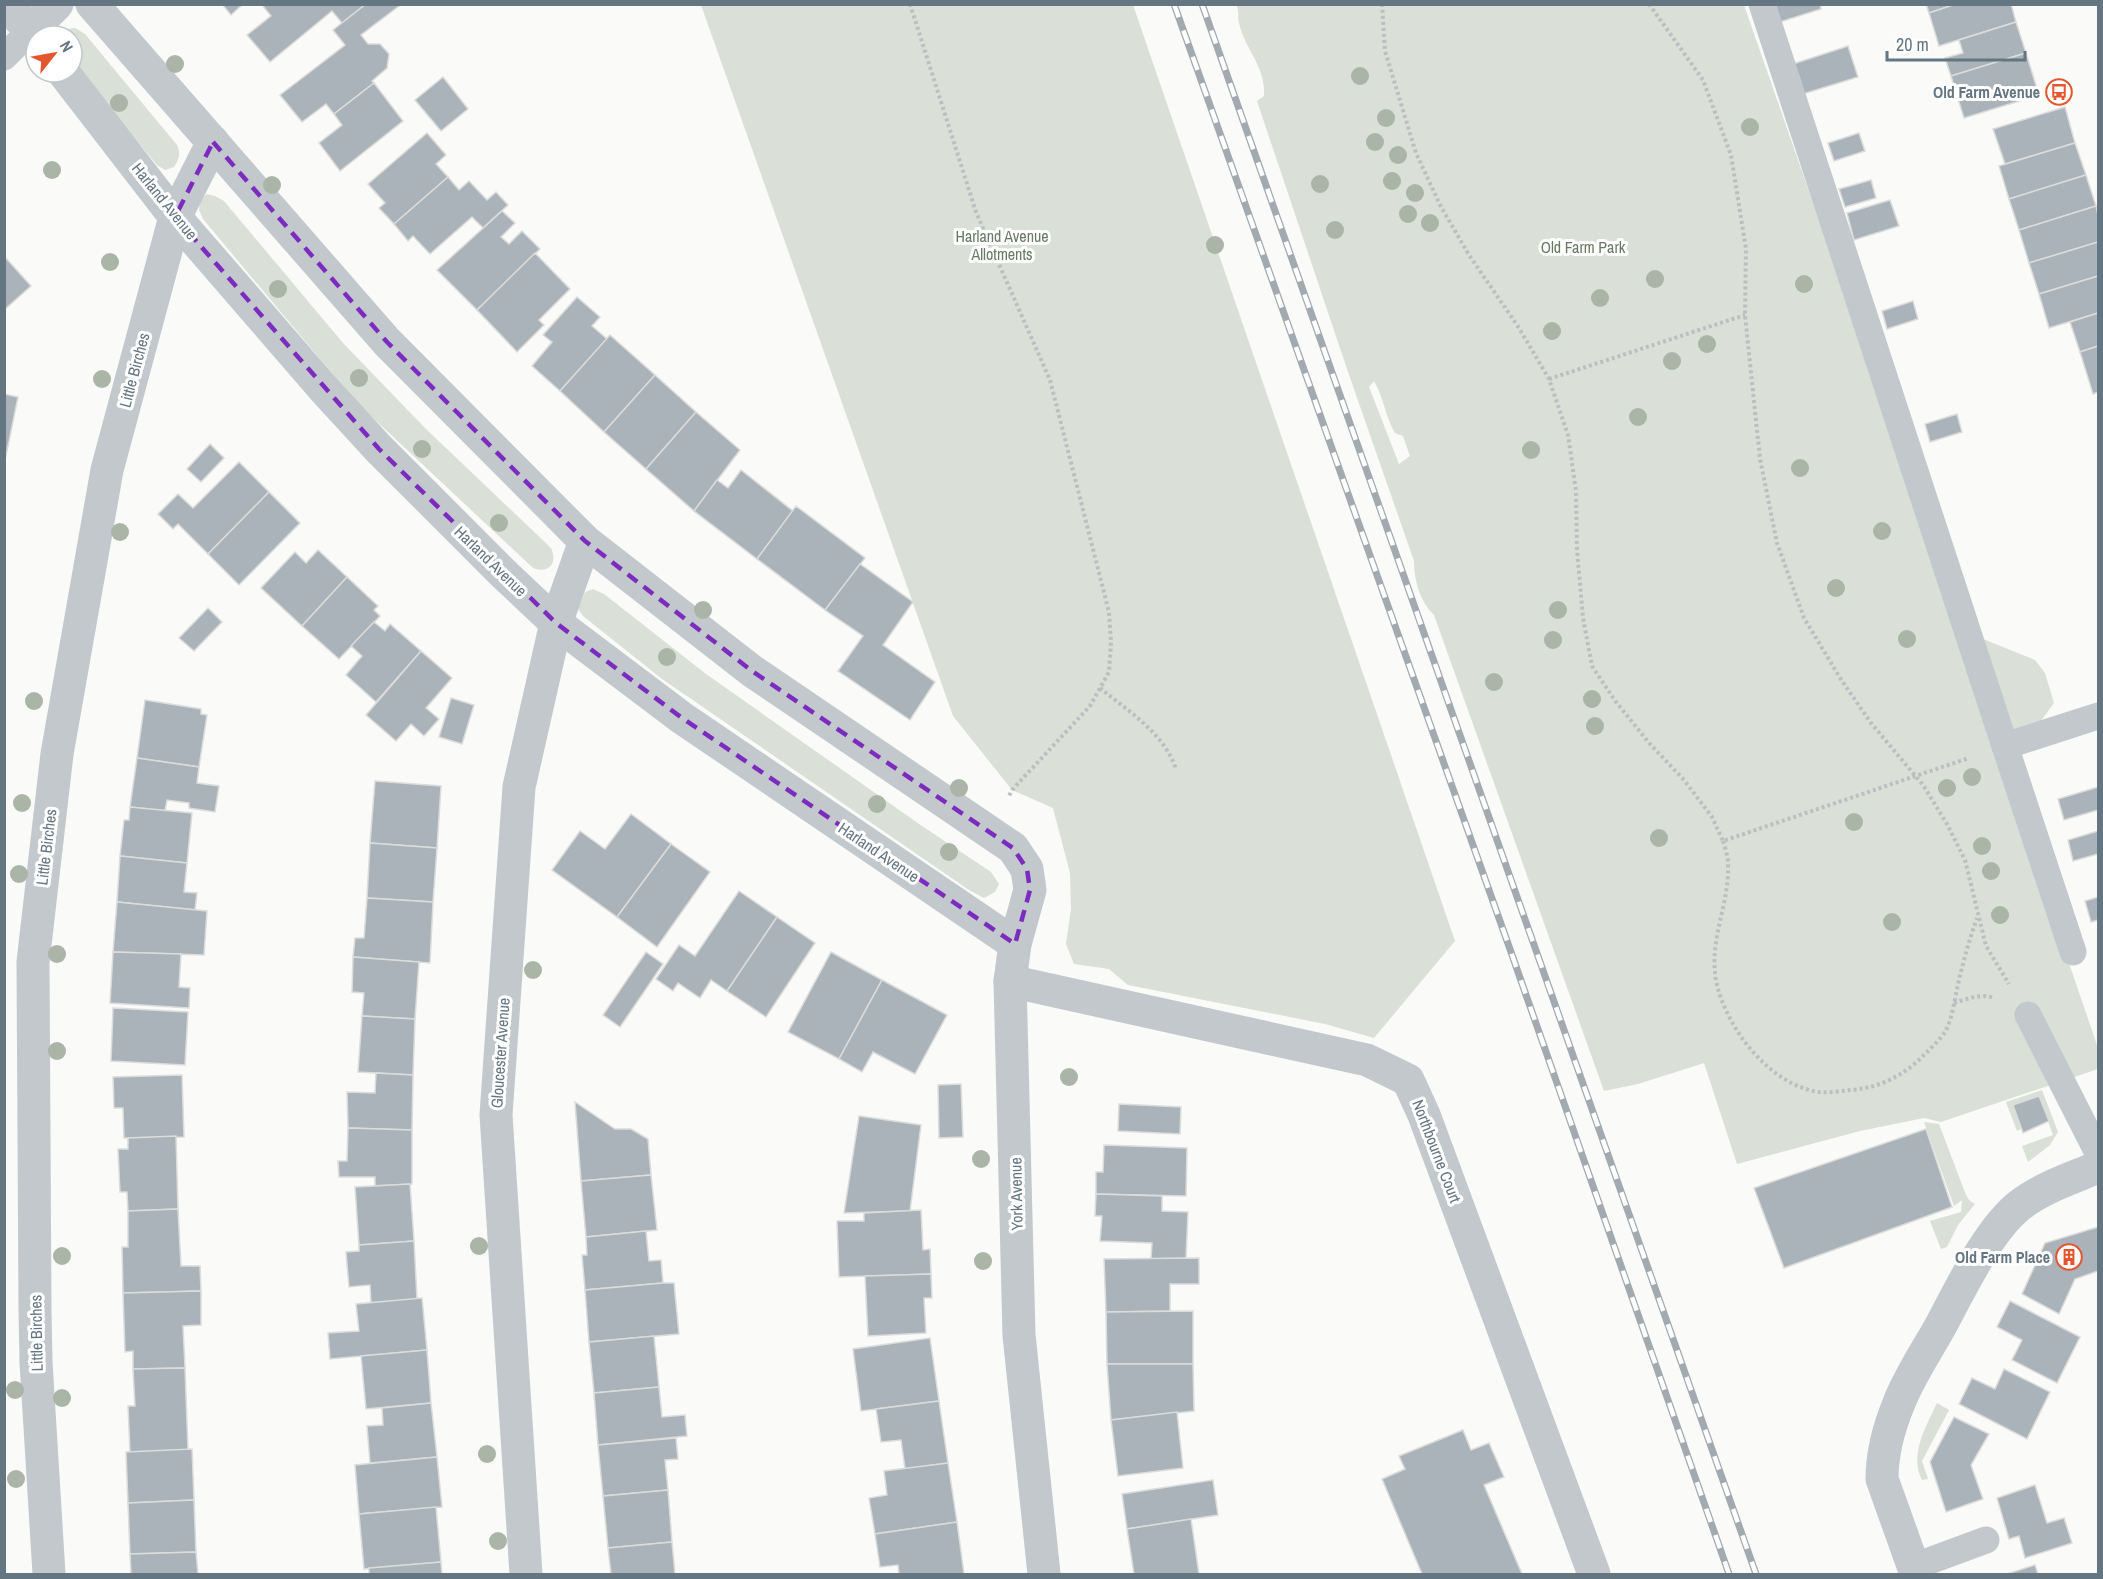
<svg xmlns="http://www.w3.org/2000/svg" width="2103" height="1579" viewBox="0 0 2103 1579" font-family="'Archivo Narrow',sans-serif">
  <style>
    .green { fill: #dadfd7; fill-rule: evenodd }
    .building { fill: #aab3b9; stroke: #dcdcda; stroke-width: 1.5 }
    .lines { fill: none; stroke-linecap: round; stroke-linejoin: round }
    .path { stroke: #bbbfc2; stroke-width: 4; stroke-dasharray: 3 3; stroke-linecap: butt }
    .service { stroke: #c3c8cc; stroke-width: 27 }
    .minor { stroke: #c3c8cc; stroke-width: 33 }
    .rail-casing { stroke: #a2aab0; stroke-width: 7 }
    .rail { stroke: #fff; stroke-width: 4.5; stroke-dasharray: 14; stroke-linecap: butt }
    .tree { fill: #aab4a7 }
    .marked { fill: none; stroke: #7b2cbf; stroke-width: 4.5; stroke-dasharray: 12 8; stroke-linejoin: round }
    .labels { text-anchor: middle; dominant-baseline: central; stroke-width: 6; stroke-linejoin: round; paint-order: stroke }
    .poi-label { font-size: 16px; font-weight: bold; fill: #657683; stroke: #fff; text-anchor: end }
    .street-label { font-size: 16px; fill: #657683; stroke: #fff }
    .park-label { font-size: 16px; fill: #687a64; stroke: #fff }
  </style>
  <rect width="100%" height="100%" fill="#fafaf8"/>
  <!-- green -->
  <g class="green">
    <polygon points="701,5 1133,5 1455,941 1374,1038 1325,1024 1128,985 1109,969 1074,964 1066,944 1071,909 1070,873 1053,808 1012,790 953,716"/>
    <path d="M1236 5H1744L1875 381 1983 639 2035 660 2045 673 2054 703 2038 725 1999 758 2098 1048V1069L1941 1122 1924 1118 1860 1131 1737 1164 1704 1063 1638 1084 1604 1091 1434 615C1420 602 1414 580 1414 561L1347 369 1257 101 1264 96C1266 66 1245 50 1239 23 1237 17 1240 11 1236 5ZM1374 381C1384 398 1385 416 1395 433L1403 436 1410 456 1399 464 1369 387Z"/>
    <path d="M75 28 85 34 177 145C181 154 179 159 174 167L165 170 157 165 72 62V36H63L68 29Z"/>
    <path d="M207 194 215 196 224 201 343 343 425 428 551 548C558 563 549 574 533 568L356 402 203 219 199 210 200 199Z"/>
    <polygon points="593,589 604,594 706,674 922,826 991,872 999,884 995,892 984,898 969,890 662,679 583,616 578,609 585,592"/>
    <polygon points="2042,1090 2058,1132 2050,1145 2028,1162 2022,1146 2053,1135 2039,1097 2013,1105 2021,1129 2017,1131 2006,1102"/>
    <polygon points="1924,1122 1939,1124 1966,1195 1969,1200 1975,1204 1958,1225 1947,1247 1941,1249 1930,1221 1961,1212 1962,1200 1954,1206"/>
    <path d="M1937 1403 1949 1410 1922 1461 1928 1479 1922 1480C1909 1454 1926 1427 1937 1403Z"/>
  </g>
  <!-- building -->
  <g class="building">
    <polygon points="222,4 243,4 231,15"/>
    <polygon points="264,4 366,4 342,23 332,11 270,62 247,35 271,16 263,6"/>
    <polygon points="366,4 397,4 399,6 361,35 368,44 380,44 389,54 387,68 372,81 374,83 334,114 326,104 302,122 280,95 345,45 333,30"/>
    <polygon points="1774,4 1820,4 1821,9 1780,22"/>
    <polygon points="1926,4 1956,4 1929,13"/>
    <polygon points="1956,4 2011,4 2016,22 1939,46 1929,13"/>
    <polygon points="2016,22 2026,53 1951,76 1945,58 1963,53 1959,40"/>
    <polygon points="1848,46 1858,77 1803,94 1793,64"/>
    <polygon points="2026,53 2039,95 1964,118 1951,76"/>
    <polygon points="443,77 468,109 441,131 415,100"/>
    <polygon points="374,83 403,121 340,171 319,143 342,125 334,114"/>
    <polygon points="2065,107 2075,143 2005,164 1993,129"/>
    <polygon points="427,133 446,155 436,164 448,177 394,224 379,208 385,203 368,184"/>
    <polygon points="1859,133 1865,151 1834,161 1828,143"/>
    <polygon points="2075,143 2086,175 2009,199 1999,166"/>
    <polygon points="2086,175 2096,206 2019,230 2009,199"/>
    <polygon points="448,177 459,190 469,181 487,200 496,192 508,205 483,228 472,217 430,254 413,236 408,241 394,224"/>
    <polygon points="1871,180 1876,198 1845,207 1839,189"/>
    <polygon points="1890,200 1899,226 1854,240 1847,213"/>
    <polygon points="2096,206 2098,215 2098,242 2029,263 2019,230"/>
    <polygon points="502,211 515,223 501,237 509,244 522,231 540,249 477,310 437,270"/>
    <polygon points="2098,242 2098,276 2039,294 2029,263"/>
    <polygon points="535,253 570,289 539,320 544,325 517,352 477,310"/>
    <polygon points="4,256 31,286 4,310"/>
    <polygon points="2098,276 2098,313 2049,328 2039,294"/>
    <polygon points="577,297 600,317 592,326 607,339 560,391 532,366 552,342 543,335"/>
    <polygon points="1913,301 1918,319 1887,329 1882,311"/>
    <polygon points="2098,313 2098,346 2080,352 2070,322"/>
    <polygon points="610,335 655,375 604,432 560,391"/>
    <polygon points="2098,346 2098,392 2093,394 2080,352"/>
    <polygon points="655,375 696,412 646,469 604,432"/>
    <polygon points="4,394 18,397 6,456 4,455"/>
    <polygon points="696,412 740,450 694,511 646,469"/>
    <polygon points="1957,414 1962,432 1930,442 1925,424"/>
    <polygon points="210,444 224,458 201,482 187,469"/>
    <polygon points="239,462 269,492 208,554 178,524 173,529 158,514 178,494 193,508"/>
    <polygon points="741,470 793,511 757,559 694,511 717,480 728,488"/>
    <polygon points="269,492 300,523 239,585 208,554"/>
    <polygon points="796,506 865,558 825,610 757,559"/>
    <polygon points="318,550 347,577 302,626 261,588 295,552 306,563"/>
    <polygon points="860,564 913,602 883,645 935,682 910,720 838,671 863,636 825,610"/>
    <polygon points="347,577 378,606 374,610 380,616 339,659 302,626"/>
    <polygon points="208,608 222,622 194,651 179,638"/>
    <polygon points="374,622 385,631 390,624 421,651 376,702 346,675 362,656 351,646"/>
    <polygon points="421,651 452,678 426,708 439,719 424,736 411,724 396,741 366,715"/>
    <polygon points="451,698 474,705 462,744 439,737"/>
    <polygon points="145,700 201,709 201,714 207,715 199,767 137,758"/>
    <polygon points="137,758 199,767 197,783 219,786 215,812 189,808 189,803 167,800 165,811 130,807"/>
    <polygon points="375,781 441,786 437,848 370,843"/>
    <polygon points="2098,787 2098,810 2064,820 2058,799"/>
    <polygon points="130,807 192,813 187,863 120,856 124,820 129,820"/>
    <polygon points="631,814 671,844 617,917 552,870 580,831 605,849"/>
    <polygon points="2098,831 2098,854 2073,861 2068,840"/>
    <polygon points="370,843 437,848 433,902 367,898"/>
    <polygon points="671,844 710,872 657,947 617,917"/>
    <polygon points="120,856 187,863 184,892 197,893 195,910 117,902"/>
    <polygon points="739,891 777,917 727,991 711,980 700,998 678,983 673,991 656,979 679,945 695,956"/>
    <polygon points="2098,897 2098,920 2091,922 2085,901"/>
    <polygon points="367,898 433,902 430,963 353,957 355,938 364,938"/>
    <polygon points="117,902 207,911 204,955 113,952"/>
    <polygon points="777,917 815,943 766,1017 727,991"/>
    <polygon points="113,952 181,954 179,987 190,988 189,1008 110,1003"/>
    <polygon points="646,952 663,964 620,1027 603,1015"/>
    <polygon points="831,952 882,980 839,1059 788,1032"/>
    <polygon points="353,957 419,962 415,1019 362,1016 364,993 352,992"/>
    <polygon points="882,980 947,1015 915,1074 873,1052 862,1072 839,1059"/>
    <polygon points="113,1008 188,1012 185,1065 111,1061"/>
    <polygon points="362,1016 415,1019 413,1075 358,1072"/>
    <polygon points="376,1073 413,1075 412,1130 348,1128 347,1092 375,1093"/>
    <polygon points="182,1075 184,1137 124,1138 123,1108 114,1108 113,1077"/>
    <polygon points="961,1084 963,1137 939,1138 938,1085"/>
    <polygon points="2039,1096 2049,1121 2023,1133 2013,1105"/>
    <polygon points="575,1102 615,1129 631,1129 648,1139 651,1175 581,1181"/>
    <polygon points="1119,1104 1181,1107 1180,1134 1118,1131"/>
    <polygon points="859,1116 921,1125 910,1211 844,1213"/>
    <polygon points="348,1128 412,1130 412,1184 375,1186 375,1177 339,1177 338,1161 347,1161"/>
    <polygon points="1926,1129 1952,1207 1784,1268 1754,1188"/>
    <polygon points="176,1136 178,1209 128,1211 127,1192 120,1192 118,1149 128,1149 128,1138"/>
    <polygon points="1104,1145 1187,1148 1186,1196 1096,1194 1096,1172 1103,1172"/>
    <polygon points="651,1175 657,1230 586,1237 581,1181"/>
    <polygon points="410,1184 414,1241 359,1245 355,1187"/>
    <polygon points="1096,1194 1162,1196 1162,1211 1188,1212 1186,1258 1151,1259 1152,1243 1100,1241 1102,1216 1095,1216"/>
    <polygon points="178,1209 181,1266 200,1266 201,1291 123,1293 122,1247 128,1247 128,1211"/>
    <polygon points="921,1210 923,1250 930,1249 931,1274 839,1277 837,1221 864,1221 864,1213"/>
    <polygon points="2098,1227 2098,1271 2075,1279 2059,1314 2022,1294 2045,1243"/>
    <polygon points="646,1231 649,1261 661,1260 663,1283 585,1290 582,1255 587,1255 586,1237"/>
    <polygon points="414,1241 417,1299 371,1303 370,1285 349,1287 346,1252 359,1251 359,1245"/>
    <polygon points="1199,1258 1199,1284 1170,1284 1170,1311 1106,1312 1104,1259"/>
    <polygon points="931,1274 932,1298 924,1298 926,1333 868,1336 865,1276"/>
    <polygon points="663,1283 674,1283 679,1334 589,1342 585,1290"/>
    <polygon points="201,1291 201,1325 183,1326 185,1368 133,1369 133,1351 125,1352 123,1293"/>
    <polygon points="422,1298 427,1350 330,1359 328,1333 359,1331 356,1304"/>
    <polygon points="2010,1301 2080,1337 2057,1383 2012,1360 2022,1340 1997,1327"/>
    <polygon points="1193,1311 1193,1364 1107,1364 1106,1312"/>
    <polygon points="654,1336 659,1387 594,1393 589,1342"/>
    <polygon points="930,1338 939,1401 861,1411 853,1349"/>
    <polygon points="427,1350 431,1403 366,1409 361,1356"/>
    <polygon points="1107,1364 1193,1364 1194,1411 1111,1420"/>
    <polygon points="185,1368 188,1450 130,1452 128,1406 135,1406 133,1369"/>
    <polygon points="2004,1369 2050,1392 2027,1439 1959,1404 1972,1378 1995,1389"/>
    <polygon points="659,1387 662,1417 685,1415 687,1436 598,1445 594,1393"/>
    <polygon points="939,1401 948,1463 905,1469 901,1440 881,1442 876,1409"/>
    <polygon points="431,1403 437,1457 370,1463 367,1426 383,1425 382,1408"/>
    <polygon points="1177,1412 1183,1468 1118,1476 1111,1420"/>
    <polygon points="1954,1417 1989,1434 1971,1465 1983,1499 1946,1512 1930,1462"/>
    <polygon points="1463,1430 1471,1450 1489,1443 1504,1477 1484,1485 1522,1574 1422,1574 1382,1479 1405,1469 1399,1456"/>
    <polygon points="676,1438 678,1459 665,1460 668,1490 603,1496 598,1445"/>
    <polygon points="192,1449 194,1500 128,1503 126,1452"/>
    <polygon points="437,1457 442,1507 359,1514 355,1465"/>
    <polygon points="948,1463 957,1522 875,1534 869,1498 887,1495 884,1471"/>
    <polygon points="1213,1480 1218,1515 1127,1529 1122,1494"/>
    <polygon points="2035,1485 2047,1523 2064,1518 2072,1543 2025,1558 2019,1536 2009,1539 1997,1498"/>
    <polygon points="668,1490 672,1542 608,1548 603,1496"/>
    <polygon points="194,1500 196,1552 130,1554 128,1503"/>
    <polygon points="436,1507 441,1562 364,1569 359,1514"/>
    <polygon points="1191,1519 1199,1574 1134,1574 1127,1529"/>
    <polygon points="957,1522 964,1574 899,1574 898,1565 880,1567 875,1534"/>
    <polygon points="672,1542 675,1574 611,1574 608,1548"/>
    <polygon points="196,1552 198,1574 131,1574 130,1554"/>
    <polygon points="441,1562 442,1574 369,1574 369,1568"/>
    <polygon points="2035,1565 2038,1574 2007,1574"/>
  </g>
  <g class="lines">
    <!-- path -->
    <g class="path">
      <polyline points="910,4 976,212 1050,380 1109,612 1111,642 1109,672 1090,706 1012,790 1008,798"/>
      <polyline points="1382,4 1385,51 1416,153 1440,205 1469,255 1519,328 1549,379 1568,435 1576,491 1577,549 1583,618 1592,666 1616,702 1650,744 1684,780 1712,817 1723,841 1969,758"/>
      <polyline points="1649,4 1703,80 1731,155 1746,249 1745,315 1760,459 1777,543 1804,618 1842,681 1871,723 1923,785 1947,824 1965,860 1986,946 2009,984"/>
      <polyline points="1549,379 1745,315"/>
      <path d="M1100 688C1128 711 1164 733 1176 769"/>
      <path d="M1723 841C1725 848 1728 856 1728 863 1730 906 1707 941 1717 985 1728 1030 1770 1085 1819 1092 1829 1093 1841 1091 1851 1090 1879 1088 1903 1076 1923 1056 1930 1049 1939 1041 1945 1032 1952 1020 1954 1002 1957 989 1962 965 1969 941 1977 918"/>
      <path d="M1954 1003C1967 999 1981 993 1994 998"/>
    </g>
    <!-- service -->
    <g class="service">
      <polyline points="1762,4 2005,746"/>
      <polyline points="4,57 31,30"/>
      <polyline points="2073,952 2005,746 2098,716"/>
      <polyline points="2028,1015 2098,1153"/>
      <polyline points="1913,1567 1986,1540"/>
    </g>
    <!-- minor -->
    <g class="minor">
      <polyline points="6,4 36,37"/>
      <polyline points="92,4 387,342 585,541 752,671 1013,848 1027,869 1030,890 1015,944 1010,981 1019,1335 1044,1574"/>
      <polyline points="31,30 57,4"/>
      <polyline points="63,72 175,217 323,388 379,449 505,575 556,623 682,718 1015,944"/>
      <polyline points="1010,981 1367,1060 1408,1080 1424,1115 1594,1574"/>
      <polyline points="49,1574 36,1362 35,1310 33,962 57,754 107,470 175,217 213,142"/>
      <polyline points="526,1574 496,1115 519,787 556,623 585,541"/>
      <path d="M1916 1574 1882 1479C1882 1453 1889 1427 1899 1403 1909 1377 1926 1352 1940 1327 1960 1290 1988 1230 2020 1205 2043 1187 2073 1178 2098 1167"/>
    </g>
    <!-- rail casing -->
    <g class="rail-casing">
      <g id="rail">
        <polyline points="1174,4 1511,952 1729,1574"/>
        <polyline points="1202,4 1756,1574"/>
      </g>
    </g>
    <!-- rail -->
    <use href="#rail" class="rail"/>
  </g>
  <!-- trees -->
  <g class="tree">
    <circle cx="175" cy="64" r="9"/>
    <circle cx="1360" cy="76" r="9"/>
    <circle cx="119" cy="103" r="9"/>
    <circle cx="1386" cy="118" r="9"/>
    <circle cx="1750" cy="127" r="9"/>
    <circle cx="1375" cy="142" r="9"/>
    <circle cx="1398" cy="155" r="9"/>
    <circle cx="52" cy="170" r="9"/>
    <circle cx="1392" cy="181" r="9"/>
    <circle cx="1320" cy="184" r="9"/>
    <circle cx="272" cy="185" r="9"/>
    <circle cx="1415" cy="193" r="9"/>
    <circle cx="1408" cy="214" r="9"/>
    <circle cx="1430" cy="223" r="9"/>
    <circle cx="1335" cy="230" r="9"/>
    <circle cx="1215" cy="245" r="9"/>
    <circle cx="110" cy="262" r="9"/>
    <circle cx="1655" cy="279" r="9"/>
    <circle cx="1804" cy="284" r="9"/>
    <circle cx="278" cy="289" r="9"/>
    <circle cx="1600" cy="298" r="9"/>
    <circle cx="1552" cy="331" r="9"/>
    <circle cx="1707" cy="344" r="9"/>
    <circle cx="1672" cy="361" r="9"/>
    <circle cx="359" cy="378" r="9"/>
    <circle cx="102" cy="379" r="9"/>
    <circle cx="1638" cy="417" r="9"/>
    <circle cx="422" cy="449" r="9"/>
    <circle cx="1531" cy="450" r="9"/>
    <circle cx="1800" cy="468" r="9"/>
    <circle cx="499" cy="523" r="9"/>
    <circle cx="1882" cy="531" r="9"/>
    <circle cx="120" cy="532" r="9"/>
    <circle cx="1836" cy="588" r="9"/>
    <circle cx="703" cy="610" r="9"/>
    <circle cx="1558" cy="610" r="9"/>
    <circle cx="1907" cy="639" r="9"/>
    <circle cx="1553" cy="640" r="9"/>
    <circle cx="667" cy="657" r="9"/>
    <circle cx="1494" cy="682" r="9"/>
    <circle cx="1592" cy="699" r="9"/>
    <circle cx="34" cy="701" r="9"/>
    <circle cx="1595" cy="726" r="9"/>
    <circle cx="1972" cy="777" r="9"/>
    <circle cx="959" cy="788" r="9"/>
    <circle cx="1947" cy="788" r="9"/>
    <circle cx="22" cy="803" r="9"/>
    <circle cx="877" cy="804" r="9"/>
    <circle cx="1854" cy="822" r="9"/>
    <circle cx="1659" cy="838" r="9"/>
    <circle cx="1982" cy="846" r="9"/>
    <circle cx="949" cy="852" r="9"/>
    <circle cx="1991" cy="871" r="9"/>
    <circle cx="19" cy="874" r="9"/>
    <circle cx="2000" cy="915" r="9"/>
    <circle cx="1892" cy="922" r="9"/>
    <circle cx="57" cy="954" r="9"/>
    <circle cx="533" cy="970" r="9"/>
    <circle cx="57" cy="1051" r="9"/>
    <circle cx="1069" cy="1077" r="9"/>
    <circle cx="981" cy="1159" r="9"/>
    <circle cx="479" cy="1246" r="9"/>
    <circle cx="62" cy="1256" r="9"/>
    <circle cx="983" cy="1261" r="9"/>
    <circle cx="15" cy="1390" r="9"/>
    <circle cx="62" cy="1398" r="9"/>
    <circle cx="487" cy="1454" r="9"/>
    <circle cx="16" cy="1479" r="9"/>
    <circle cx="498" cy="1541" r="9"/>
  </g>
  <!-- marked area -->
  <path class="marked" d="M213 142 387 342 585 541 752 671 1013 848 1027 869 1030 890 1015 944 682 718 556 623 379 449 175 217Z"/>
  <!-- icons -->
  <defs>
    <g id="bus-ring" transform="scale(1.35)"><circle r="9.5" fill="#fff" stroke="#e4572e" stroke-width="1.5"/><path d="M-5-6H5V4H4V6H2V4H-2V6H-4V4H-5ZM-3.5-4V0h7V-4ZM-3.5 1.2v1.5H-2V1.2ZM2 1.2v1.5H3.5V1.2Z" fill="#e4572e"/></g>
    <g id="building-ring" transform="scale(1.35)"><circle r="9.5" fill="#fff" stroke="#e4572e" stroke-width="1.5"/><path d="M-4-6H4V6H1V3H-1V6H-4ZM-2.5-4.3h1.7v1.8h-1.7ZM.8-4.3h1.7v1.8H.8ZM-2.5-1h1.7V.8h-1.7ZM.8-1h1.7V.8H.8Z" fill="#e4572e"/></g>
  </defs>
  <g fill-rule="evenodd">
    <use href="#bus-ring" x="2059" y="92"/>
    <use href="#building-ring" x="2069" y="1257"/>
  </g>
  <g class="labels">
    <!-- poi labels -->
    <g class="poi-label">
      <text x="2040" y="92">Old Farm Avenue</text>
      <text x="2050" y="1257">Old Farm Place</text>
    </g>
    <!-- street labels -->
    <g class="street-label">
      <text transform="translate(165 201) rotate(51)">Harland Avenue</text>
      <text transform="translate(134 370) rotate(-75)">Little Birches</text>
      <text transform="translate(491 561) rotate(44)">Harland Avenue</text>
      <text transform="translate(46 847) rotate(-83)">Little Birches</text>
      <text transform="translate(879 852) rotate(34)">Harland Avenue</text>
      <text transform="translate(500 1053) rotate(-86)">Gloucester Avenue</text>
      <text transform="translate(1437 1151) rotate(69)">Northbourne Court</text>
      <text transform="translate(1016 1194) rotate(-91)">York Avenue</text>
      <text transform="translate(36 1333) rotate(-91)">Little Birches</text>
    </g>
    <!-- park labels -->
    <g class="park-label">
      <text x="1002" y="236">Harland Avenue<tspan x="1002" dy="18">Allotments</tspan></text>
      <text x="1583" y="247">Old Farm Park</text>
    </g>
  </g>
  <!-- border -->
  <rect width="2103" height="1579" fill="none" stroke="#657683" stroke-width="12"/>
  <!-- north arrow -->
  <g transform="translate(54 54) rotate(59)"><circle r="28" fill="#ffffff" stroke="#c1c8cd" stroke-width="1.5"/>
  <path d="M0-4.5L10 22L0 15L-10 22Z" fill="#e4572e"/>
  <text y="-9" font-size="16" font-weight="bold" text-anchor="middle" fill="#657683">N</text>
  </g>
  <!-- scale -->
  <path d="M1887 51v9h138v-9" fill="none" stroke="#657683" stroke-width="3"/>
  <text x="1896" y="51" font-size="18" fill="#657683" stroke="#ffffff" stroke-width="4.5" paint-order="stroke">20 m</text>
</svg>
